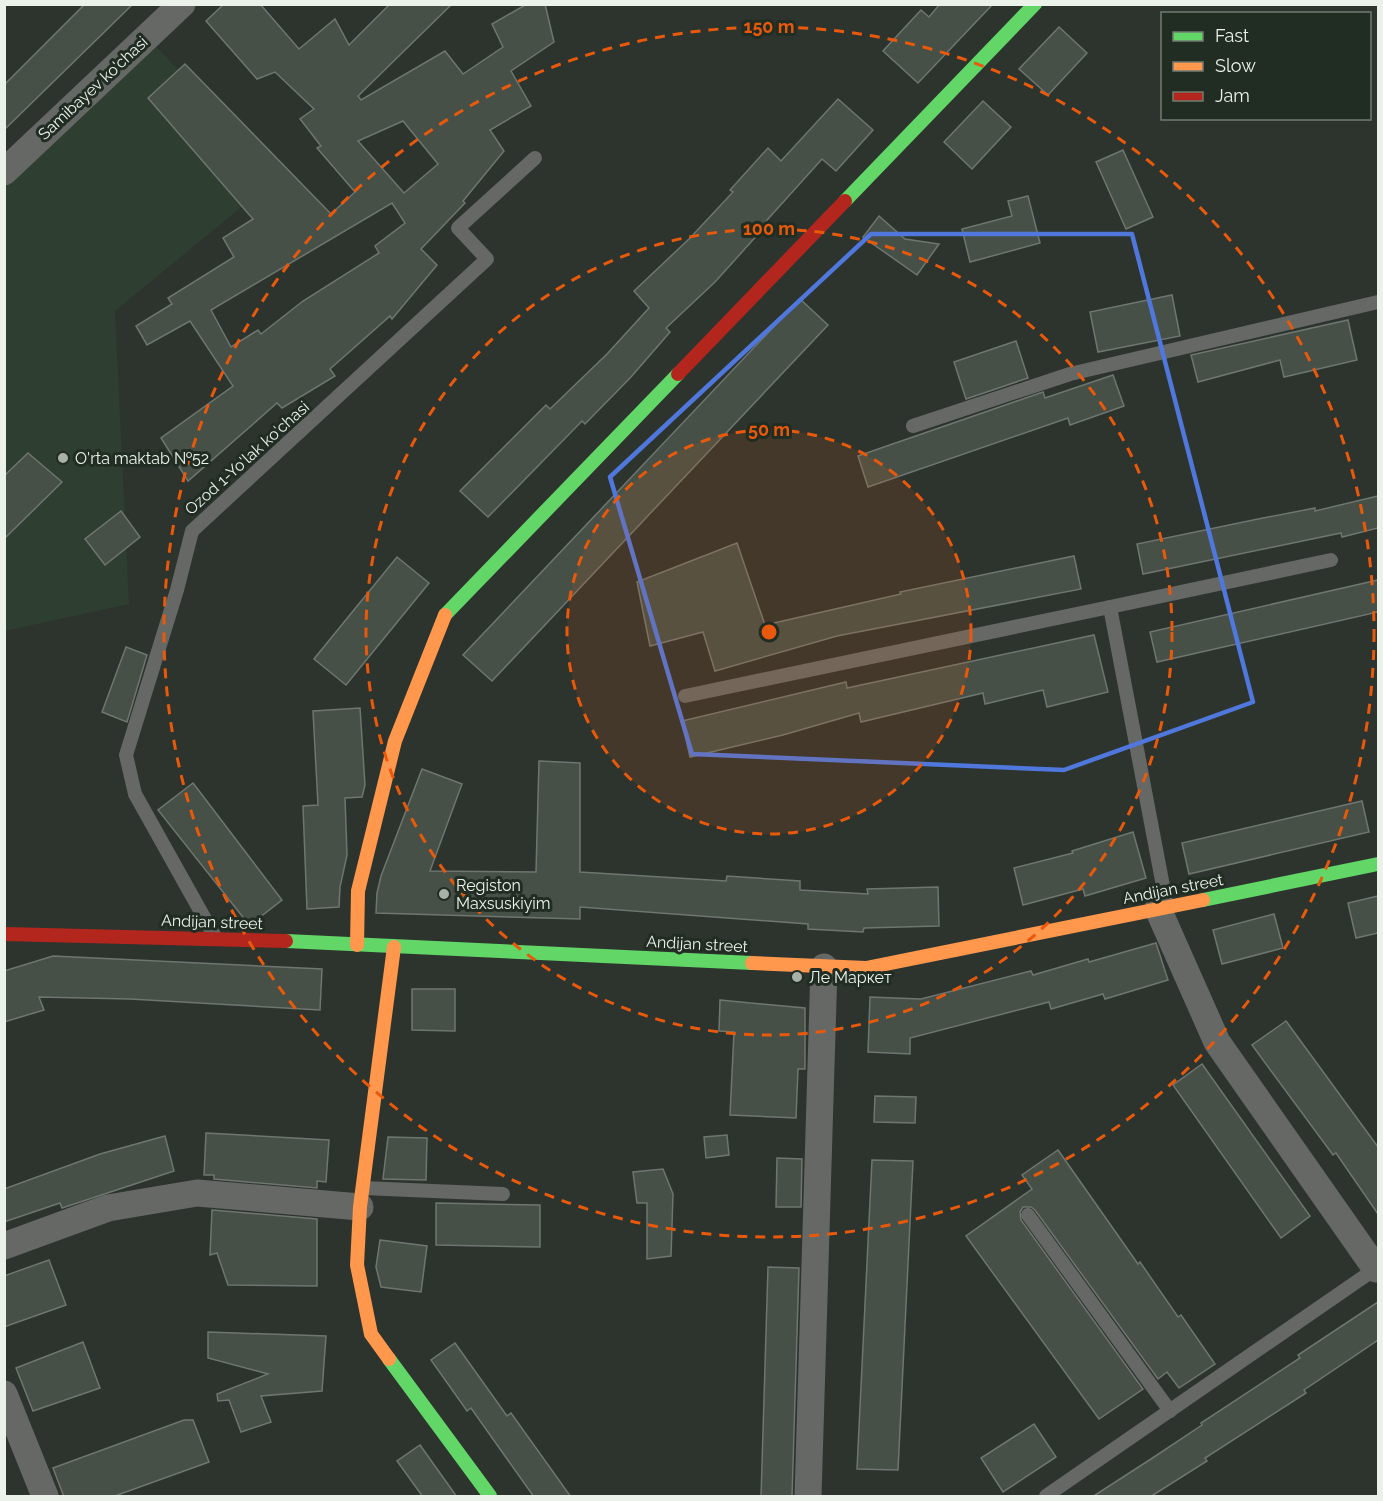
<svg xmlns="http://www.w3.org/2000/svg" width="1383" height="1501" viewBox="0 0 1383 1501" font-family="Raleway,sans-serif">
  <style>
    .built { fill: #2e3e30 }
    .building { fill: #465047; stroke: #6f756f; stroke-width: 1.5; fill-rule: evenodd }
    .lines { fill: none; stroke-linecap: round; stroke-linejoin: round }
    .lane { stroke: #656865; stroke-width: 14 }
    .street { stroke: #656865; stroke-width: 27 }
    .fast { stroke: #63d668; stroke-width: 14 }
    .slow { stroke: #ff974d; stroke-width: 14 }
    .jam { stroke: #b3261e; stroke-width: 14 }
    .marked { fill: none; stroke: #5077dc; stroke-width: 4.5; stroke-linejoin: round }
    .ring { fill: none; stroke: #e8590c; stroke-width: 3; stroke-dasharray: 10 8 }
    .poi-dot { fill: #a8b0a8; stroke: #212d22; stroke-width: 2 }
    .labels { text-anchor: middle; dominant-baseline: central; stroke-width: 6; stroke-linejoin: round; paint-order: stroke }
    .street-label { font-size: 16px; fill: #eaf2ea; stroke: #212d22 }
    .poi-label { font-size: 16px; fill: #eaf2ea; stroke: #212d22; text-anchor: start }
    .centre { fill: #e8590c; stroke: #212d22; stroke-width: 3 }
    .ring-label { font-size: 18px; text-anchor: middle; font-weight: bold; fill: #e8590c; stroke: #212d22; stroke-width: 6; stroke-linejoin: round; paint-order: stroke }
  </style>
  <rect width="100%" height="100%" fill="#2d342e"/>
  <!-- built -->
  <polygon class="built" points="152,42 278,177 115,311 129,604 5,631 5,181"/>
  <!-- building -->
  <g class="building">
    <polygon points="85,4 133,4 4,130 4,85"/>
    <path d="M224 4H260L299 49 335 19 349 45 390 4H452L358 96 361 100 445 51 463 74 503 47 492 24 527 4H545L554 42 511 71 531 106 490 130 504 151 463 201 465 203 421 249 437 265 392 319 390 316 330 369 335 376 282 408 277 403 188 481 161 438 233 386 190 321 147 345 136 326 172 304 168 298 234 257 223 238 253 219 148 98 185 64 331 214 355 192 317 148 321 146 300 119 314 109 275 72 257 79 206 21ZM403 121 438 164 404 193 358 141ZM392 203 405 223 375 246 379 253 303 301 261 334 258 330 231 347 211 310Z"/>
    <polygon points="940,4 993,4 918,83 883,51 921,10 929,17"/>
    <polygon points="1059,27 1087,53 1048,95 1019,69"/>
    <polygon points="838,99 873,130 836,171 822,159 758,230 760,232 715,282 666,328 670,332 631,377 585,424 582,421 488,517 460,491 546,405 550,409 607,354 649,308 634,291 690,238 733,192 730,190 768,148 781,161"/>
    <polygon points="983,101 1011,127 972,169 944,142"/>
    <polygon points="1123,150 1153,217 1126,229 1096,162"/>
    <polygon points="1028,196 1040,243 970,262 962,229 1012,216 1008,201"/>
    <polygon points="879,216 905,239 939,244 917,275 863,237"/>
    <polygon points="1172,295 1180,336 1098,352 1090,312"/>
    <polygon points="800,299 828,325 492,681 463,655"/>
    <polygon points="1348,320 1357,360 1284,377 1280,360 1198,382 1191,355"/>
    <polygon points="1016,341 1028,378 966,399 954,362"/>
    <polygon points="1113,375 1124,406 1070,425 1068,418 868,487 858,456 1043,392 1045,398"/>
    <polygon points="28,453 62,482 4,539 4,476"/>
    <polygon points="1378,496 1378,528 1342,537 1341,533 1143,574 1137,544 1258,519 1315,508 1315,511"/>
    <polygon points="121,511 140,537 105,565 85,539"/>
    <polygon points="737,543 765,625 901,594 900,592 1074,556 1081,589 837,636 715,671 703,632 650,646 637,582"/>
    <polygon points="397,557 429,583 346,685 314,659"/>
    <polygon points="1378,580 1378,612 1157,662 1150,632"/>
    <polygon points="1094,635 1108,692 1047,707 1043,690 985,704 983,693 861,722 859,713 783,735 690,757 682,721 846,682 847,688"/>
    <polygon points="126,647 147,655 127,722 102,712"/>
    <polygon points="360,708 365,785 362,797 345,798 347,855 340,887 339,907 307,909 303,806 318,805 313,711"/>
    <polygon points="539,761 580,763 580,872 726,881 727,876 800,881 800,890 868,894 867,889 938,887 939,926 864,928 863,932 808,929 808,924 580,907 580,919 376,913 377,893 381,876 422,769 462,784 430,871 536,872"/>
    <polygon points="193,783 282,900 255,921 246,921 158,810"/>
    <polygon points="1362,801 1369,832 1189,874 1182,843"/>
    <polygon points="1133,832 1146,878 1085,896 1083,889 1023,905 1014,868 1073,853 1072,851"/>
    <polygon points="1378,896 1378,933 1356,938 1348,903"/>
    <polygon points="1274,914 1283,948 1222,964 1213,930"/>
    <polygon points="1156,943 1168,980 1105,999 1103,994 1051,1009 1049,1002 910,1038 910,1054 868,1052 870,997 921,999 1031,971 1033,975 1088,959 1089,962"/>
    <polygon points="53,956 322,969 320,1010 130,999 39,997 44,1010 4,1022 4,971"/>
    <polygon points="412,989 455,989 455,1031 412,1030"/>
    <polygon points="720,1000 805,1008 805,1069 798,1069 796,1118 730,1115 734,1032 719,1031"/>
    <polygon points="1286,1021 1378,1147 1378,1214 1336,1153 1333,1155 1252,1045"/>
    <polygon points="1202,1064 1310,1216 1281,1238 1173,1085"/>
    <polygon points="875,1096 916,1097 915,1123 874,1122"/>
    <polygon points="206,1133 329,1140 326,1182 317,1181 317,1188 214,1179 214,1175 204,1175"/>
    <polygon points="727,1135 729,1155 706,1158 704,1137"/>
    <polygon points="165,1136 174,1171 62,1208 60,1203 4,1222 4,1189 100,1154"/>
    <polygon points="388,1137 427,1138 426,1180 383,1179"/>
    <polygon points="1058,1150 1138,1264 1140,1262 1178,1317 1181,1315 1215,1364 1179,1388 1167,1372 1158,1379 1035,1210 1031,1207 1023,1207 1020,1212 1021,1220 1143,1389 1099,1419 966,1236 1032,1189 1022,1175"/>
    <polygon points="777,1158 802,1159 801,1207 776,1207"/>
    <polygon points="872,1160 913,1161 898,1470 857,1469"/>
    <polygon points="663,1169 673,1194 671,1256 647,1259 647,1203 637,1203 633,1172"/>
    <polygon points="436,1203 540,1205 540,1247 436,1245"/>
    <polygon points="212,1210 317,1219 317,1286 228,1285 217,1253 210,1255"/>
    <polygon points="380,1240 427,1246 421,1292 381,1287 376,1267"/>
    <polygon points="49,1260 66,1305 4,1327 4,1276"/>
    <polygon points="768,1267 799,1268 792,1497 761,1497"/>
    <polygon points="1378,1302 1378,1340 1304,1390 1306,1393 1205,1458 1207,1461 1150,1497 1092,1497 1151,1459 1202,1425 1201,1423 1300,1358 1298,1355"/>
    <polygon points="208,1332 326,1336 322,1391 261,1396 271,1422 241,1432 229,1400 218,1401 217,1394 268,1374 208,1358"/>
    <polygon points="83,1342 100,1388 33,1411 16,1368"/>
    <polygon points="455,1343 507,1416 511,1413 571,1497 534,1497 471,1408 467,1411 431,1360"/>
    <polygon points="184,1420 193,1420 209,1462 112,1497 64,1497 53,1468"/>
    <polygon points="1034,1424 1056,1457 1003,1492 981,1458"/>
    <polygon points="420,1445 457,1497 423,1497 397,1461"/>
  </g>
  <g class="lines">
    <!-- lane -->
    <g class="lane">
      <polyline points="913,426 1070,374 1378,302"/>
      <polyline points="1110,607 1331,560"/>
      <polyline points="685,696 1110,607 1167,907"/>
      <polyline points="215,937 135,794 126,755 177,590 192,531 487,259 458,228 535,158"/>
      <polyline points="363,1188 503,1194"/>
      <polyline points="1028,1215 1170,1411"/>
      <polyline points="1046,1496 1378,1267"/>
    </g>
    <!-- street -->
    <g class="street">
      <polyline points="4,172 182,4"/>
      <polyline points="1158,909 1217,1042 1376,1269"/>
      <polyline points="4,1246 108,1208 197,1193 360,1207"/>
      <polyline points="4,1394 45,1496"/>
      <polyline points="808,1496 824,967"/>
    </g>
    <!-- fast -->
    <g class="fast">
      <polyline points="845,201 1035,4"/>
      <polyline points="445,615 678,374"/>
      <polyline points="1203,900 1378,864"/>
      <polyline points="286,941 752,963"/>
      <polyline points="389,1359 490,1496"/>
    </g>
    <!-- slow -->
    <g class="slow">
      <polyline points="357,945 358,891 395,741 445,615"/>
      <polyline points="752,963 866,968 1203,900"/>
      <polyline points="389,1359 371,1334 357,1265 360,1207 394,947"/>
    </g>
    <!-- jam -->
    <g class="jam">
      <polyline points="678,374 845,201"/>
      <polyline points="4,934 286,941"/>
    </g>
  </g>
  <!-- marked area -->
  <path class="marked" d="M871 234H1132L1253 702 1064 770 692 754 610 477Z"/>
  <!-- distance rings -->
  <circle cx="769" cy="632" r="202" fill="#e8590c" fill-opacity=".12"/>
  <g class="ring">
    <circle cx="769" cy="632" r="202"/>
    <circle cx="769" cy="632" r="403"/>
    <circle cx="769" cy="632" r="605"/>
  </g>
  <!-- markers -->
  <g class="poi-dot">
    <circle cx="63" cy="458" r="6"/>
    <circle cx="444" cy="894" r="6"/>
    <circle cx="797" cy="977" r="6"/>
  </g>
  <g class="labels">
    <!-- street labels -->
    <g class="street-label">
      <text transform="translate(93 88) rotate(-43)">Samibayev ko'chasi</text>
      <text transform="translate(247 458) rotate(-42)">Ozod 1-Yo'lak ko'chasi</text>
      <text transform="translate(1173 889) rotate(-11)">Andijan street</text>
      <text transform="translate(212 922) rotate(2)">Andijan street</text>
      <text transform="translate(697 944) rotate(3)">Andijan street</text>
    </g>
    <!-- poi labels -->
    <g class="poi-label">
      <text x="75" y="458">O'rta maktab №52</text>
      <text x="456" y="885">Registon<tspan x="456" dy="18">Maxsuskiyim</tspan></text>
      <text x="809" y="977">Ле Маркет</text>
    </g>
  </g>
  <circle cx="769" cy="632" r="9" class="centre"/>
  <g class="ring-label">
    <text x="769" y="33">150 m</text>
    <text x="769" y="235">100 m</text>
    <text x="769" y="436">50 m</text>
  </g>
  <!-- border -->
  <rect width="1383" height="1501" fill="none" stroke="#eaf2ea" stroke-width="12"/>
  <!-- legend -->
  <rect x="1161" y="12" width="210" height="108" fill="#212d22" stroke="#717c72" stroke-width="1.5"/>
  <rect x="1173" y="32" width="30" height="9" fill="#63d668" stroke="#717c72" stroke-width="1.5"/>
  <text x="1215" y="42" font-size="18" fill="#eaf2ea">Fast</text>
  <rect x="1173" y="62" width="30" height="9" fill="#ff974d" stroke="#717c72" stroke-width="1.5"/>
  <text x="1215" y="72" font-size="18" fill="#eaf2ea">Slow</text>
  <rect x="1173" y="92" width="30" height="9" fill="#b3261e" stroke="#717c72" stroke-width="1.5"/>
  <text x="1215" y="102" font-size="18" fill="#eaf2ea">Jam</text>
</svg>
